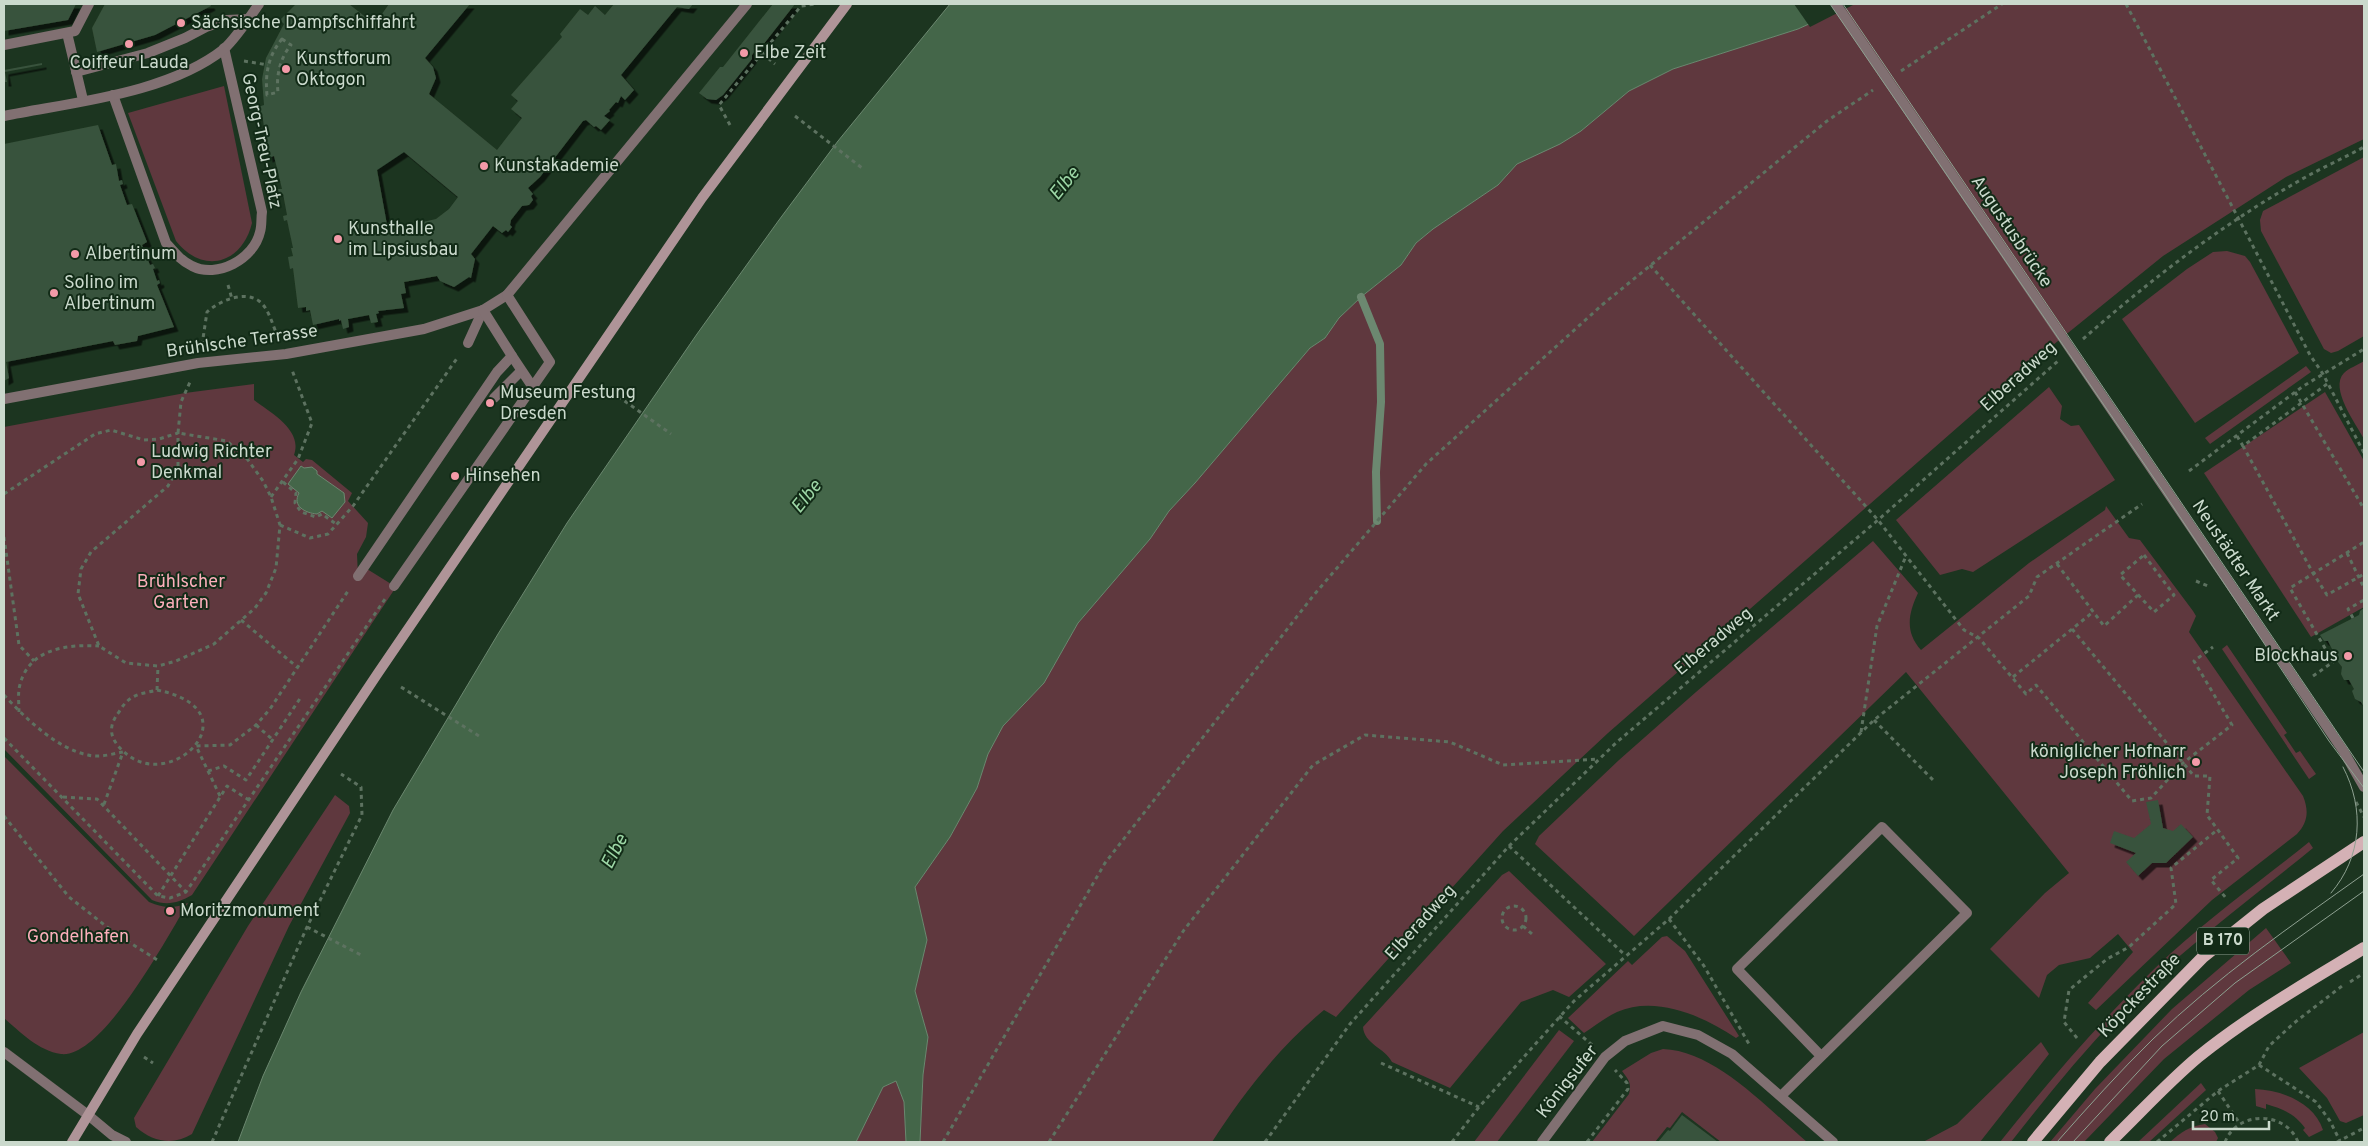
<svg xmlns="http://www.w3.org/2000/svg" width="2368" height="1146" viewBox="0 0 2368 1146" font-family="Overpass,sans-serif">
  <style>
    .green { fill: #5f383e }
    .water { fill: #446649; stroke: #6c8870 }
    .pier { fill: #1c3520 }
    .lines { fill: none; stroke-linecap: round; stroke-linejoin: round }
    .stream { stroke: #6c8870; stroke-width: 8 }
    .building { fill: #39523c; fill-rule: evenodd; filter: url(#shadow) }
    .path { stroke: #5d7260; stroke-width: 3; stroke-dasharray: 4 4; stroke-linecap: butt }
    .lane { stroke: #817072; stroke-width: 10 }
    .street { stroke: #817072; stroke-width: 10 }
    .secondary { stroke: #af9498; stroke-width: 10 }
    .primary { stroke: #d4b1b5; stroke-width: 12 }
    .tram { stroke: #8ea191; stroke-width: 1 }
    .poi-dot { fill: #f39aa8; stroke: #122b17; stroke-width: 2 }
    .labels { text-anchor: middle; dominant-baseline: central; stroke-width: 4; stroke-linejoin: round; paint-order: stroke }
    .shield { fill: #122b17; stroke: #93a596; stroke-width: 1 }
    .shield-label { font-size: 16px; font-weight: bold; fill: #cad9cc }
    .poi-label { font-size: 18px; fill: #cad9cc; stroke: #122b17; text-anchor: start }
    .street-label { font-size: 18px; fill: #cad9cc; stroke: #122b17 }
    .park-label { font-size: 18px; fill: #fcafbb; stroke: #122b17 }
    .water-label { font-size: 19px; font-style: italic; fill: #9dd7a6; stroke: #122b17 }
  </style>
  <defs>
    <filter id="shadow"><feDropShadow dx="4.5" dy="4.5" stdDeviation="0" flood-color="#0009"/></filter>
  </defs>
  <rect width="100%" height="100%" fill="#1c3520"/>
  <!-- green -->
  <g class="green">
    <path d="M1853 4H2364V139L2286 177 2163 256 2037 358 1608 733 1503 831 1336 1017 1324 1010C1279 1047 1243 1094 1212 1142H920L923 1075 928 1037 915 991 927 940 915 887 950 837 977 788 988 754 1003 726 1044 683 1078 623 1150 539 1169 511 1195 483 1310 348 1325 338 1339 318 1361 297 1401 265 1416 243 1433 229 1498 185 1517 164 1581 131 1629 91 1673 69 1798 29Z"/>
    <path d="M224 86 252 223C242 264 203 275 176 241L128 113Z"/>
    <polygon points="2364,157 2364,336 2338,351 2331,353 2324,349 2261,231 2260,220 2263,211"/>
    <polygon points="2227,251 2245,256 2250,262 2299,353 2195,423 2122,319 2187,269 2213,252"/>
    <path d="M2364 361V439C2356 424 2329 388 2344 373 2349 368 2358 365 2364 361Z"/>
    <polygon points="2306,366 2311,372 2210,444 2205,438"/>
    <path d="M254 384V400C271 413 303 430 294 455L303 462 306 459 312 460 352 493 348 501 368 523 366 537 357 554 358 576 367 569 396 587 192 895C178 903 167 906 152 900L4 749V427L185 393Z"/>
    <polygon points="2049,387 2062,406 2060,419 2071,426 2079,425 2115,480 1973,572 1962,569 1940,575 1896,520"/>
    <polygon points="2325,392 2364,461 2364,607 2311,637 2204,473"/>
    <path d="M2106 506 2129 538 2140 540 2193 611 2196 616 2189 632 2303 796C2309 811 2308 822 2297 834L2212 900 2096 1010 2088 1003 2133 952 2118 934 2090 958 2059 965 2047 975 2039 998 1990 949 2045 893 2069 873 1906 672 1634 936 1535 844 1539 836 1619 760 1696 692 1873 541 1918 593C1908 614 1905 632 1921 650L2029 563 2105 510Z"/>
    <polygon points="2227,645 2287,733 2284,735 2296,753 2300,751 2316,774 2309,779 2222,649"/>
    <path d="M4 756 149 902C164 908 173 909 188 903 168 935 103 1059 61 1054 39 1051 20 1032 4 1018Z"/>
    <path d="M335 795 349 806 350 813 289 926 192 1134C173 1146 153 1142 136 1127L134 1118 248 926Z"/>
    <path d="M2309 842 2313 848C2268 885 2220 921 2175 960 2114 1014 2061 1078 2011 1142H2000C2053 1076 2108 1012 2170 954 2214 914 2263 879 2309 842Z"/>
    <path d="M1509 871 1606 964 1569 997 1553 990 1521 1002 1450 1088 1392 1062C1385 1048 1364 1044 1363 1027L1502 875Z"/>
    <polygon points="2266,928 2291,963 2249,990 2164,1059 2084,1142 2050,1142 2095,1089 2172,1009"/>
    <path d="M1667 936 1685 951 1739 1036 1736 1038C1703 1016 1656 995 1617 1012 1606 1017 1595 1026 1584 1033L1568 1018 1628 961 1632 965 1662 937Z"/>
    <polygon points="1559,1030 1574,1041 1497,1142 1474,1142"/>
    <polygon points="2364,1032 2364,1115 2346,1123 2340,1121 2327,1098 2299,1068"/>
    <polygon points="2041,1042 2049,1054 1980,1142 1923,1142 1957,1124"/>
    <path d="M1663 1049C1716 1051 1768 1109 1807 1142H1721L1682 1112 1670 1128 1667 1127 1655 1142H1592L1629 1094C1632 1083 1628 1079 1622 1071L1651 1053Z"/>
    <polygon points="896,1081 904,1102 906,1142 856,1142 883,1087"/>
    <polygon points="2201,1083 2206,1090 2149,1142 2138,1142"/>
    <path d="M2255 1089C2281 1090 2314 1102 2323 1130L2309 1137 2303 1130 2305 1128C2295 1114 2283 1109 2266 1104V1109L2256 1106Z"/>
    <path d="M2205 1124 2215 1132 2218 1138 2216 1142H2170C2181 1132 2190 1126 2205 1124Z"/>
  </g>
  <!-- water -->
  <g class="water">
    <polygon points="950,4 1853,4 1798,29 1673,69 1629,91 1581,131 1560,144 1517,164 1498,185 1433,229 1416,243 1401,265 1361,297 1339,318 1325,338 1310,348 1195,483 1169,511 1150,539 1078,623 1044,683 1003,726 988,754 977,788 950,837 915,887 927,940 915,991 928,1037 923,1075 920,1142 906,1142 904,1102 896,1081 883,1087 856,1142 238,1142 263,1076 301,992 393,810 498,634 567,523 697,334 779,220 838,141"/>
    <path d="M301 466 304 468 312 467 317 471V474L344 493 345 502 332 518 322 511 317 514C305 513 292 506 299 493L288 484Z"/>
  </g>
  <!-- pier -->
  <polygon class="pier" points="1794,4 1855,4 1810,27"/>
  <g class="lines">
    <!-- stream -->
    <polyline class="stream" points="1361,297 1380,344 1381,402 1376,472 1377,521"/>
  </g>
  <!-- building -->
  <g class="building">
    <polygon points="4,4 76,4 68,20 4,31"/>
    <polygon points="105,4 210,4 211,6 155,35 97,52 92,28"/>
    <path d="M296 4H349L368 19 373 18 377 21 389 4H470L425 58 433 67 436 78 429 94 497 150 522 118 511 109 518 101 511 95 562 37 560 34 580 9 588 15 595 6 605 15 614 4H693L689 9 677 7 621 75 634 90 625 100 621 96 618 103 616 102 609 110 610 111 604 116 610 120 601 130 596 126 594 127 586 120 583 121 540 177 528 188 533 194 531 196 533 200 529 205 522 206 511 220 510 225 512 227 508 232 506 230 502 233 493 226 471 254 475 259 471 278 469 277 454 287 440 281 437 276 404 282 406 293 401 294 404 308 378 311 379 313 376 314 378 322 371 323 369 315 348 319 349 327 343 329 341 320 339 321V319L313 325 310 310 306 311V307L298 308 293 268 290 269 288 257 293 256 291 248H293L287 220 284 221 283 216 287 215 283 194H279L278 189H282L274 156 268 158 263 120H260L258 107 264 105 262 79 266 58 284 24 280 20ZM404 152 458 197 449 209 436 219 388 230 377 170Z"/>
    <polygon points="773,4 795,4 763,45 758,47 752,55 752,59 723,95 716,100 707,99 699,93 720,67 723,67"/>
    <polygon points="42,63 42,65 5,72 7,82 4,82 4,70"/>
    <polygon points="98,125 112,165 116,164 119,181 122,180 123,184 120,185 127,205 132,204 147,242 142,245 150,265 153,264 155,268 153,269 157,281 159,280 160,283 157,285 174,327 138,336 137,341 115,345 113,341 6,362 9,378 4,381 4,144"/>
    <polygon points="2364,608 2364,707 2361,702 2355,699 2352,691 2354,689 2349,680 2344,680 2341,674 2342,667 2331,653 2333,651 2328,641 2324,641 2320,635 2359,615 2360,611"/>
    <polygon points="2158,800 2163,828 2173,831 2181,824 2193,837 2166,863 2152,863 2138,876 2126,862 2136,853 2110,843 2114,831 2134,838 2151,824 2146,802"/>
    <polygon points="1682,1115 1718,1142 1658,1142 1668,1130 1670,1131"/>
  </g>
  <g class="lines">
    <!-- path -->
    <g class="path">
      <polyline points="2126,4 2310,355 2323,374 2364,453"/>
      <path d="M282 39 291 45C280 58 276 76 278 92L267 95C265 74 268 56 282 39Z"/>
      <polyline points="762,53 775,64"/>
      <polyline points="244,61 268,65"/>
      <polyline points="1901,71 2002,4"/>
      <polyline points="795,116 862,168"/>
      <polyline points="730,125 719,105 801,6 816,4"/>
      <polyline points="1650,265 1878,520 1964,630 1979,638 2026,694 2036,685 2132,801 2151,798 2183,763 2232,725 2194,661 2213,647"/>
      <polyline points="228,285 232,299"/>
      <path d="M2083 339C2149 281 2220 226 2297 182 2319 169 2342 159 2364 147"/>
      <path d="M202 345 207 312C219 301 244 290 259 301 269 308 273 327 278 337"/>
      <polyline points="2327,384 2243,446 2313,573 2327,595 2364,574"/>
      <polyline points="605,387 671,434"/>
      <polyline points="2295,392 2364,509"/>
      <polyline points="2237,436 2243,446"/>
      <polyline points="2189,471 2302,387 2364,349"/>
      <polyline points="283,482 296,493 295,503 301,512 316,517 322,514 336,524"/>
      <polyline points="4,494 95,434 111,430 144,440 159,439 178,433 178,468 168,486 91,552 81,569 78,594 99,646 126,663 158,666 176,661 214,644 255,608 266,593 276,568 280,525 271,497 263,481 248,460 227,441 178,433 181,402 190,382"/>
      <polyline points="271,497 298,459 312,423 292,370"/>
      <polyline points="280,525 310,538 328,534 353,506 458,357"/>
      <polyline points="4,537 19,645 34,661"/>
      <polyline points="2347,553 2364,588"/>
      <polygon points="2144,555 2174,595 2154,612 2120,575"/>
      <polyline points="2057,564 2104,626 2138,595"/>
      <polyline points="2196,581 2208,586"/>
      <polyline points="2353,618 2348,609 2364,600"/>
      <polyline points="241,620 297,667"/>
      <polyline points="2072,629 2194,776 2210,776 2207,815 2238,858 2211,880 2226,898"/>
      <polyline points="2313,676 2333,662 2290,588 2364,542"/>
      <polyline points="2013,677 2093,612"/>
      <polyline points="401,687 479,736"/>
      <path d="M157 690C257 710 170 797 123 751 109 738 108 726 119 712 123 705 128 699 135 696 141 693 150 692 157 690Z"/>
      <polyline points="157,690 158,666"/>
      <path d="M4 695C24 717 57 749 88 755 99 758 112 754 123 752L103 807"/>
      <path d="M19 712C19 705 18 696 19 689 26 649 66 644 99 646"/>
      <polyline points="1874,720 1933,780"/>
      <polyline points="256,725 272,739"/>
      <polyline points="1861,732 1877,626 1906,556"/>
      <polyline points="4,738 158,896 170,898 186,892 385,599"/>
      <polyline points="208,771 224,766 246,780 301,697"/>
      <polyline points="220,796 196,746 230,745 256,725 270,709 348,591"/>
      <polyline points="63,797 97,799 186,892"/>
      <polyline points="2356,802 2364,817"/>
      <polyline points="4,816 69,897 116,934 159,961"/>
      <polyline points="1509,846 1625,955"/>
      <polyline points="158,896 227,786 249,800"/>
      <circle cx="1514" cy="918" r="12"/>
      <polyline points="1669,919 1704,966 1749,1044"/>
      <polyline points="1523,926 1532,934"/>
      <polyline points="307,927 361,955"/>
      <polyline points="2350,982 2364,973"/>
      <polyline points="1559,1016 1592,1045"/>
      <polyline points="2077,1038 2064,1022 2069,990 2107,959 2129,947 2176,904 2171,868 2217,830"/>
      <polyline points="144,1057 153,1063"/>
      <polyline points="1381,1063 1479,1107"/>
      <polyline points="2259,1065 2316,1102 2330,1121 2340,1141"/>
      <polyline points="2218,1091 2240,1124"/>
      <polyline points="212,1142 307,927 362,815 361,787 341,774"/>
      <polyline points="943,1142 1105,863 1313,596 1426,464 1602,305 1827,121 1873,90"/>
      <polyline points="1049,1142 1184,930 1313,765 1365,735 1450,742 1503,765 1598,759"/>
      <polyline points="1265,1142 1350,1024 1509,846 1617,742 1878,520 2058,361"/>
      <polyline points="1452,1142 1479,1107 1574,1001 1669,919 1874,720 2029,596 2037,577 2142,504"/>
      <polyline points="1587,1142 1628,1089 1627,1083 1615,1070"/>
      <polyline points="2157,1142 2218,1091 2259,1065 2269,1046 2294,1023 2342,986"/>
      <path d="M2225 1142C2237 1111 2285 1110 2298 1142"/>
      <polyline points="2337,1142 2364,1128"/>
    </g>
    <!-- lane -->
    <g class="lane">
      <path d="M113 95 166 243C174 252 181 261 192 266 217 279 254 259 260 232 262 226 261 218 262 212L224 48"/>
      <polyline points="1781,1096 1967,913 1882,827 1737,969 1821,1056"/>
      <polyline points="88,1115 112,1135 126,1142"/>
      <polyline points="1542,1142 1605,1057 1625,1041 1663,1026 1698,1035 1732,1054 1833,1142"/>
    </g>
    <!-- street -->
    <g class="street">
      <polyline points="1836,4 2344,752 2364,787"/>
      <polyline points="67,33 83,100"/>
      <polyline points="4,45 75,31 89,4"/>
      <polyline points="76,72 148,53 185,38 206,27 227,20 248,19"/>
      <path d="M4 116C73 102 167 94 224 49 237 37 249 18 259 4"/>
      <polyline points="468,343 483,310"/>
      <polyline points="512,356 532,386"/>
      <polyline points="494,398 521,371"/>
      <polyline points="4,399 198,363 286,354 424,329 483,310 507,295 747,4"/>
      <polyline points="358,576 497,372 512,356 483,310"/>
      <polyline points="394,586 550,362 507,295"/>
      <polyline points="4,1052 88,1115"/>
    </g>
    <!-- secondary -->
    <polyline class="secondary" points="72,1142 137,1034 378,673 702,198 847,4"/>
    <!-- primary -->
    <g class="primary">
      <polyline points="2033,1142 2100,1062 2203,957 2263,909 2364,842"/>
      <path d="M2110 1142C2139 1114 2167 1083 2198 1057 2250 1015 2308 982 2364 948"/>
    </g>
    <!-- tram -->
    <g class="tram">
      <polyline points="1830,4 2162,490 2329,741 2364,788"/>
      <polyline points="1843,4 2364,772"/>
      <path d="M2331 893C2362 857 2365 809 2343 767"/>
      <path d="M2057 1142C2088 1107 2119 1072 2153 1039 2217 977 2291 926 2364 874"/>
      <polyline points="2073,1142 2162,1046 2235,983 2364,891"/>
    </g>
  </g>
  <!-- markers -->
  <g class="poi-dot">
    <circle cx="181" cy="23" r="5"/>
    <circle cx="129" cy="44" r="5"/>
    <circle cx="744" cy="53" r="5"/>
    <circle cx="286" cy="69" r="5"/>
    <circle cx="484" cy="166" r="5"/>
    <circle cx="338" cy="239" r="5"/>
    <circle cx="75" cy="254" r="5"/>
    <circle cx="54" cy="293" r="5"/>
    <circle cx="490" cy="403" r="5"/>
    <circle cx="141" cy="462" r="5"/>
    <circle cx="455" cy="476" r="5"/>
    <circle cx="2348" cy="656" r="5"/>
    <circle cx="2196" cy="762" r="5"/>
    <circle cx="170" cy="911" r="5"/>
  </g>
  <g class="labels">
    <!-- shield labels -->
    <rect class="shield" x="2197" y="927.5" width="52" height="27" rx="4"/>
    <g class="shield-label">
      <text x="2223" y="941">B 170</text>
    </g>
    <!-- poi labels -->
    <g class="poi-label">
      <text x="191" y="23">Sächsische Dampfschiffahrt</text>
      <text x="754" y="53">Elbe Zeit</text>
      <text x="296" y="59">Kunstforum<tspan x="296" dy="21">Oktogon</tspan></text>
      <text x="129" y="63" text-anchor="middle">Coiffeur Lauda</text>
      <text x="494" y="166">Kunstakademie</text>
      <text x="348" y="229">Kunsthalle<tspan x="348" dy="21">im Lipsiusbau</tspan></text>
      <text x="85" y="254">Albertinum</text>
      <text x="64" y="283">Solino im<tspan x="64" dy="21">Albertinum</tspan></text>
      <text x="500" y="393">Museum Festung<tspan x="500" dy="21">Dresden</tspan></text>
      <text x="151" y="452">Ludwig Richter<tspan x="151" dy="21">Denkmal</tspan></text>
      <text x="465" y="476">Hinsehen</text>
      <text x="2338" y="656" text-anchor="end">Blockhaus</text>
      <text x="2186" y="752" text-anchor="end">königlicher Hofnarr<tspan x="2186" dy="21">Joseph Fröhlich</tspan></text>
      <text x="180" y="911">Moritzmonument</text>
    </g>
    <!-- street labels -->
    <g class="street-label">
      <text transform="translate(261 141) rotate(78)">Georg-Treu-Platz</text>
      <text transform="translate(2011 232) rotate(56)">Augustusbrücke</text>
      <text transform="translate(242 342) rotate(-8)">Brühlsche Terrasse</text>
      <text transform="translate(2019 377) rotate(-42)">Elberadweg</text>
      <text transform="translate(2235 561) rotate(56)">Neustädter Markt</text>
      <text transform="translate(1714 642) rotate(-40)">Elberadweg</text>
      <text transform="translate(1421 923) rotate(-48)">Elberadweg</text>
      <text transform="translate(2140 996) rotate(-46)">Köpckestraße</text>
      <text transform="translate(1568 1082) rotate(-52)">Königsufer</text>
    </g>
    <!-- park labels -->
    <g class="park-label">
      <text x="181" y="582">Brühlscher<tspan x="181" dy="21">Garten</tspan></text>
      <text x="78" y="937">Gondelhafen</text>
    </g>
    <!-- water labels -->
    <g class="water-label">
      <text transform="translate(1065 184) rotate(-51)">Elbe</text>
      <text transform="translate(807 497) rotate(-51)">Elbe</text>
      <text transform="translate(615 852) rotate(-63)">Elbe</text>
    </g>
  </g>
  <!-- border -->
  <rect width="2368" height="1146" fill="none" stroke="#cad9cc" stroke-width="10"/>
  <!-- scale -->
  <path d="M2193 1121v8h76v-8" fill="none" stroke="#cad9cc" stroke-width="2.5"/>
  <text x="2200" y="1121" font-size="15" fill="#cad9cc" stroke="#122b17" stroke-width="4" paint-order="stroke">20 m</text>
</svg>
